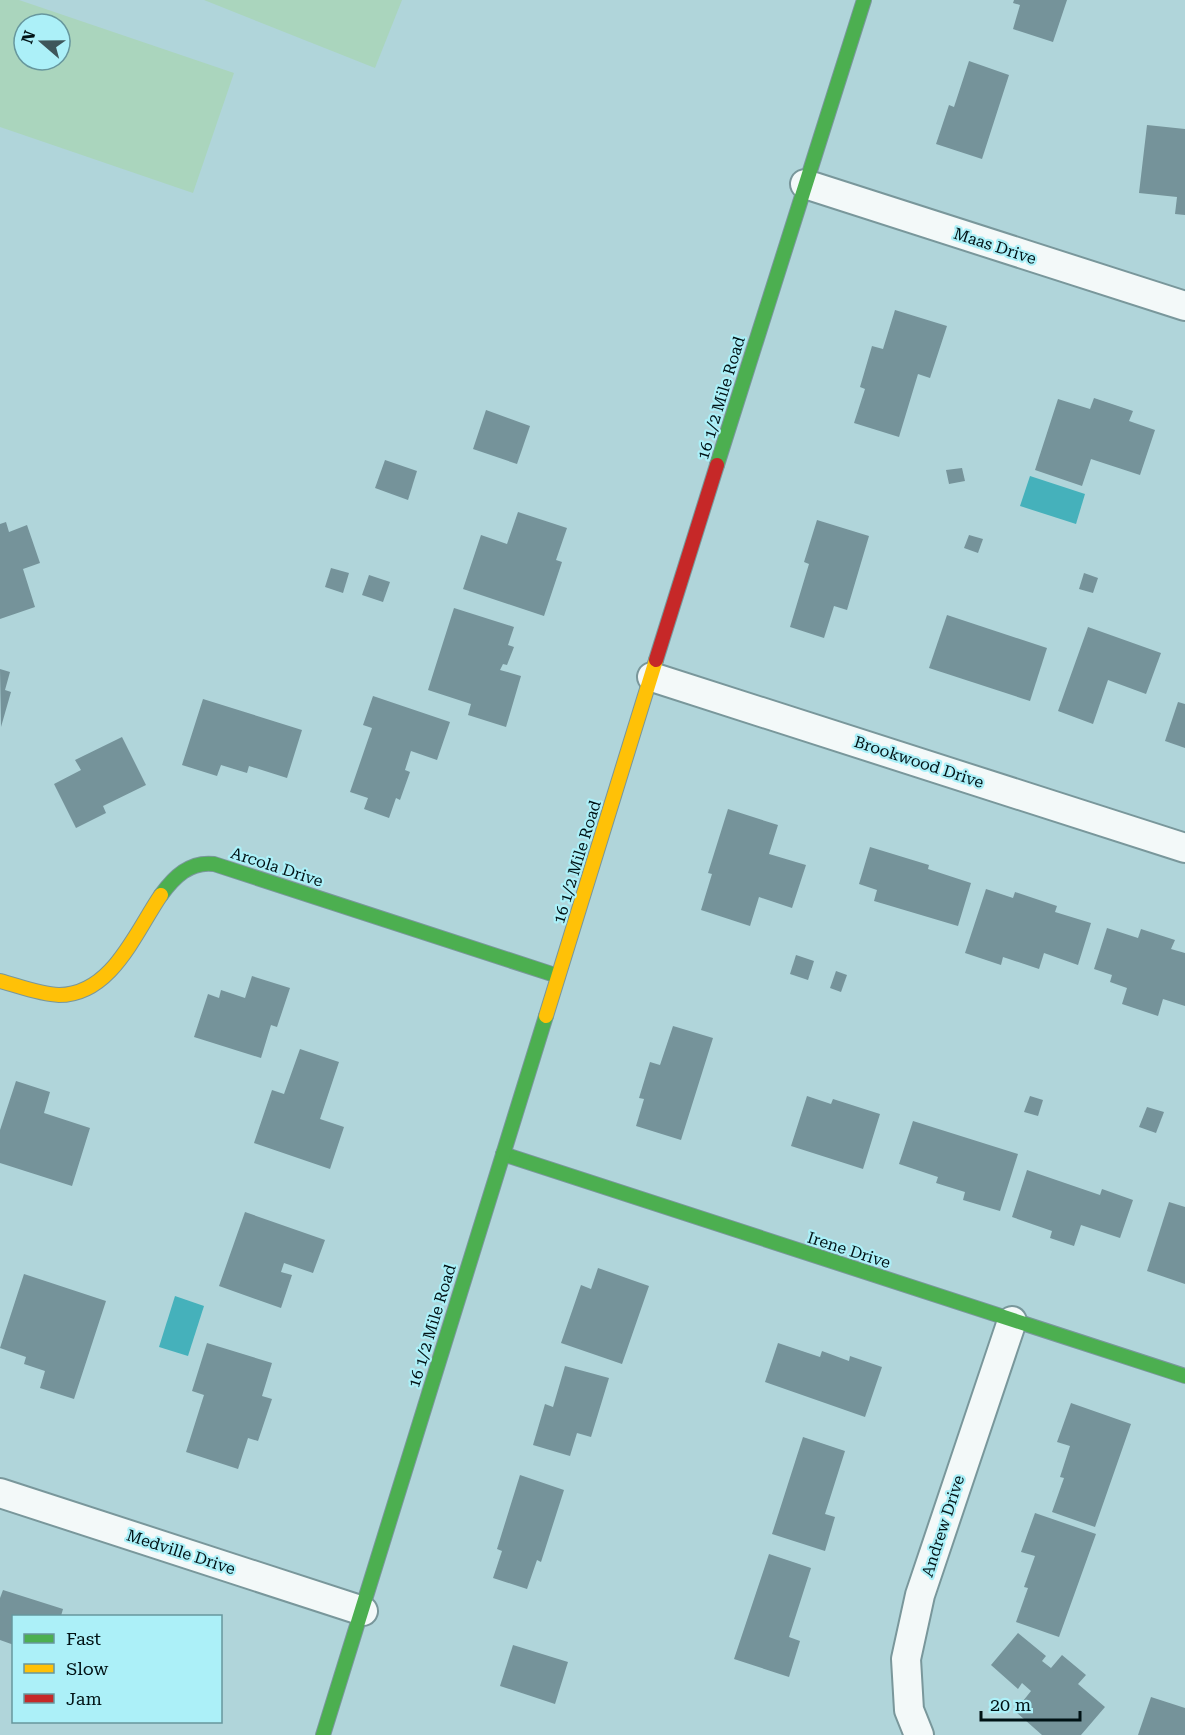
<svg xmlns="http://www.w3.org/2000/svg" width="1185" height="1735" viewBox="0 0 1185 1735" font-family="'Roboto Serif',serif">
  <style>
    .green { fill: #aad5bd; fill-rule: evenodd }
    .water { fill: #45b1bb }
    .building { fill: #75939a }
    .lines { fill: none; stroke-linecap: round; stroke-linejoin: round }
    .street-casing { stroke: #79979b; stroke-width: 32 }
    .fast-casing { stroke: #79979b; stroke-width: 16 }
    .slow-casing { stroke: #79979b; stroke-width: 16 }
    .jam-casing { stroke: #79979b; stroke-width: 16 }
    .street { stroke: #f3f9f9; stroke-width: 28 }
    .fast { stroke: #4caf50; stroke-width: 14 }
    .slow { stroke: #ffc107; stroke-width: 14 }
    .jam { stroke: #c62828; stroke-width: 14 }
    .labels { text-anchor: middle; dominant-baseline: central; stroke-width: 4.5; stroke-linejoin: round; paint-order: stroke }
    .street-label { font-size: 16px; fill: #001215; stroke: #acf0f8 }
  </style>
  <rect width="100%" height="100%" fill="#b0d5da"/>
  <!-- green -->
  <g class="green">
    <path d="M0 0H19L234 73 193 193 0 127ZM24 24H60V60H24Z"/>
    <polygon points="204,0 402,0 375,68"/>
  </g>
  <!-- water -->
  <g class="water">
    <polygon points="1030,476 1085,494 1076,524 1020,506"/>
    <polygon points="175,1296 204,1306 188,1356 159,1347"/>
  </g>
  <!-- building -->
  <g class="building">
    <polygon points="1014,0 1067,0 1053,42 1013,29 1020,5 1013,3"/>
    <polygon points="969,61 1009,75 982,159 936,144 949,105 954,107"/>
    <polygon points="1147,125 1185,129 1185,215 1175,214 1177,197 1139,193"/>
    <polygon points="895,310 947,326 930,378 918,374 899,437 854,423 865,389 860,387 872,346 883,349"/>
    <polygon points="1094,398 1133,411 1129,421 1155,430 1140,475 1091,459 1082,486 1035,470 1058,399 1090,409"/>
    <polygon points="486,410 530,426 517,464 473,449"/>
    <polygon points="385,460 417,471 408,500 375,488"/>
    <polygon points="962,468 965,481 949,484 946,470"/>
    <polygon points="518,512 567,528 556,560 562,562 544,616 463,589 481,535 507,544"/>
    <polygon points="817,520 869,536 847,610 834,606 824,638 790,627 809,564 804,562"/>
    <polygon points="6,522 9,532 27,525 40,563 23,569 35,607 0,619 0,524"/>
    <polygon points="969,535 983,539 978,553 964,548"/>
    <polygon points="331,568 349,573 343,593 325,587"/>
    <polygon points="1084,573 1098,578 1093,593 1079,589"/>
    <polygon points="369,575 390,582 383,602 362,595"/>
    <polygon points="454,608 514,627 508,645 514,647 507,665 503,664 500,670 521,676 506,727 468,715 471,704 428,690"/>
    <polygon points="947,615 1047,648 1030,701 929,668"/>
    <polygon points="1088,627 1161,653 1146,694 1108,680 1093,724 1058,711"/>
    <polygon points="0,669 10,672 5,690 11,692 1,727"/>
    <polygon points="373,696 450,722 437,760 411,751 405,770 410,772 400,800 396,798 389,818 364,809 368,798 350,792 372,728 363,725"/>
    <polygon points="203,699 302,730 287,778 249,766 247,773 221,765 217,776 182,765"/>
    <polygon points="1178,702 1185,704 1185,748 1165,741"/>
    <polygon points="122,737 146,785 103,806 106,813 76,828 54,784 81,770 75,760"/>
    <polygon points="728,809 778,825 769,854 806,865 792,908 759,897 750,926 701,910 712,874 708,873"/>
    <polygon points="870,847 929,865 928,869 971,883 958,926 874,901 877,890 859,884"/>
    <polygon points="986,889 1013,898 1015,892 1057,906 1055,912 1091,923 1078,965 1044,953 1039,969 1003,957 1001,965 965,953"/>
    <polygon points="1107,928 1138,938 1141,929 1175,940 1171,949 1185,953 1185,1006 1163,999 1158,1016 1122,1004 1127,988 1110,982 1112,975 1094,969"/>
    <polygon points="796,955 814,961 808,980 790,974"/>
    <polygon points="836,971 847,975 841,992 830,988"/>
    <polygon points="252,976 290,988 277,1027 271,1025 261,1058 194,1037 208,994 219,998 221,990 245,998"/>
    <polygon points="673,1026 713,1038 681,1140 636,1126 644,1099 639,1098 650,1062 660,1065"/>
    <polygon points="300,1049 339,1062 320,1119 344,1127 330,1169 254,1143 272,1090 284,1094"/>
    <polygon points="16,1081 50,1092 44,1113 90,1128 72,1186 0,1163 0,1130"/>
    <polygon points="807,1096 831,1104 833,1099 880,1114 863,1169 791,1146"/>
    <polygon points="1030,1096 1043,1100 1038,1116 1024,1112"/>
    <polygon points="1147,1107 1164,1112 1156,1133 1139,1127"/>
    <polygon points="913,1121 1018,1154 1000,1211 963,1200 965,1192 936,1183 938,1177 899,1164"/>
    <polygon points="1027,1170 1100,1195 1102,1189 1133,1200 1120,1238 1081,1225 1074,1246 1050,1238 1052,1231 1012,1217"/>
    <polygon points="1169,1202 1185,1207 1185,1284 1147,1271"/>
    <polygon points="245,1212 325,1240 313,1273 284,1263 281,1272 292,1275 281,1308 219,1286"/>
    <polygon points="598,1268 649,1286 622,1364 561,1343 581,1285 591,1289"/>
    <polygon points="24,1274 106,1301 74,1399 40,1388 45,1371 24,1364 26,1357 0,1348"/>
    <polygon points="207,1343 272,1363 262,1396 272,1399 258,1441 248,1438 238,1469 186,1452 204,1395 192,1391"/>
    <polygon points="778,1343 820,1357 822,1351 849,1361 850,1356 882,1367 865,1417 765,1382"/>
    <polygon points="565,1366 609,1378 591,1437 577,1433 570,1456 533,1445 545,1404 553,1407"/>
    <polygon points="1071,1403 1131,1424 1095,1527 1052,1512 1064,1478 1060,1477 1070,1446 1057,1442"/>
    <polygon points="803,1437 845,1451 825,1514 835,1517 825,1551 772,1534"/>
    <polygon points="520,1475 564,1490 541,1562 537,1560 527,1589 493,1578 502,1551 497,1549"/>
    <polygon points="1035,1513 1096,1534 1059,1637 1016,1622 1028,1588 1024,1587 1035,1556 1021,1552"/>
    <polygon points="769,1554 811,1568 789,1637 800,1641 789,1677 734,1659"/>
    <polygon points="3,1590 63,1609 61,1616 14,1616 14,1645 0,1640 0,1598"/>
    <polygon points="1018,1633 1046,1656 1042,1661 1051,1668 1062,1655 1086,1675 1078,1684 1105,1707 1081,1735 1042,1735 1015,1711 1031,1691 1022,1683 1018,1689 991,1665"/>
    <polygon points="513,1645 568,1662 555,1704 500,1686"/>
    <polygon points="1151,1697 1185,1708 1185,1735 1138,1735"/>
  </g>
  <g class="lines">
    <!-- street casing -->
    <g class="street-casing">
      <g id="street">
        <polyline points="805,184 1185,306"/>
        <polyline points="652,677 1185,848"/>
        <polyline points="0,1493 363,1611"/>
        <polyline points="919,1735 909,1710 906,1659 920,1595 1012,1321"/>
      </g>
    </g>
    <!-- fast casing -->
    <g class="fast-casing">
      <g id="fast">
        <polyline points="717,465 864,0"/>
        <path d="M161 895C174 877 190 861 214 864L558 976"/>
        <polyline points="503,1154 1185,1376"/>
        <polyline points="323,1735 546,1016"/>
      </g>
    </g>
    <!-- slow casing -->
    <g class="slow-casing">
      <g id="slow">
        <path d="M0 981C19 986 39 994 59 995 112 995 136 931 161 895"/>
        <polyline points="546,1016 656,660"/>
      </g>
    </g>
    <!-- jam casing -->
    <g class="jam-casing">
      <polyline id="jam" points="656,660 717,465"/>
    </g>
    <!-- street -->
    <use href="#street" class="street"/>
    <!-- fast -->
    <use href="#fast" class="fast"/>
    <!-- slow -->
    <use href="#slow" class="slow"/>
    <!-- jam -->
    <use href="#jam" class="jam"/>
  </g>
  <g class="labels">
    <!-- street labels -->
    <g class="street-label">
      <text transform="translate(995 246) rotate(18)">Maas Drive</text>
      <text transform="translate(721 398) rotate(-73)">16 1/2 Mile Road</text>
      <text transform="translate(919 762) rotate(18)">Brookwood Drive</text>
      <text transform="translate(577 862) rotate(-73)">16 1/2 Mile Road</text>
      <text transform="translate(277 867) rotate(18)">Arcola Drive</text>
      <text transform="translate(849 1250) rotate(18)">Irene Drive</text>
      <text transform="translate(432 1326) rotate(-73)">16 1/2 Mile Road</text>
      <text transform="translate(943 1526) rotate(-72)">Andrew Drive</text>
      <text transform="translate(181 1552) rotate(18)">Medville Drive</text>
    </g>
  </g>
  <!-- legend -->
  <rect x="12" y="1615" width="210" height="108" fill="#acf0f8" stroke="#67979d" stroke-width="1.5"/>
  <rect x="24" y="1634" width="30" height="9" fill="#4caf50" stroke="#67979d" stroke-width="1.5"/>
  <text x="66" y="1645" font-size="18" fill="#001215">Fast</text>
  <rect x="24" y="1664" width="30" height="9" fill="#ffc107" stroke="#67979d" stroke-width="1.5"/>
  <text x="66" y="1675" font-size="18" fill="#001215">Slow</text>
  <rect x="24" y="1694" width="30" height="9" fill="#c62828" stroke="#67979d" stroke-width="1.5"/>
  <text x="66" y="1705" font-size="18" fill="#001215">Jam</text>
  <!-- north arrow -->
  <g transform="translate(42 42) rotate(290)"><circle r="28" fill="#acf0f8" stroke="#67979d" stroke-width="1.5"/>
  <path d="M0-4.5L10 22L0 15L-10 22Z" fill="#3e565a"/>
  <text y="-9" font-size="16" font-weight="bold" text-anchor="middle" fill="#001215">N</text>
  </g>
  <!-- scale -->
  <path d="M981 1711v9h99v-9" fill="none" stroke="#001215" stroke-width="3"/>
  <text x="990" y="1711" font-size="18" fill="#001215" stroke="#acf0f8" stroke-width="4.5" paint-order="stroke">20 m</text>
</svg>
